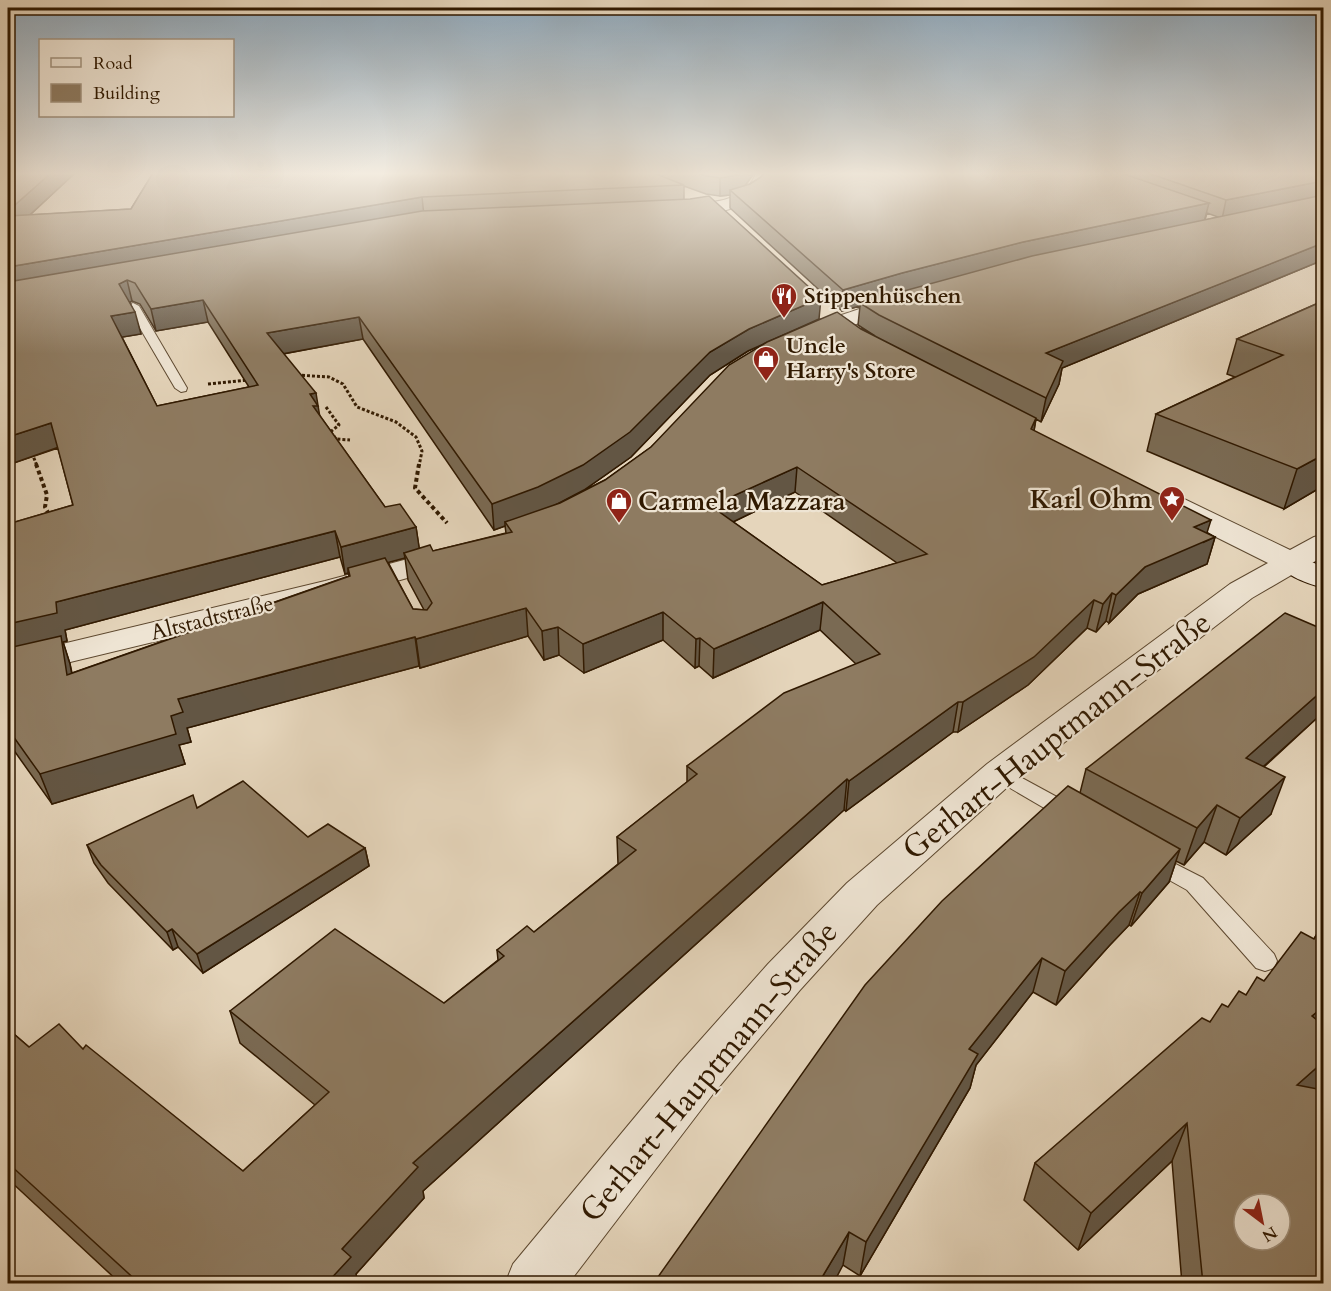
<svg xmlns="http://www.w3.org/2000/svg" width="1331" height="1291" viewBox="0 0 1331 1291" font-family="Cardo,serif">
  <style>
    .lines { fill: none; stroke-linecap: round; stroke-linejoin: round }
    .lane-casing { stroke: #5d482f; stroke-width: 2 }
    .street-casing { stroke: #5d482f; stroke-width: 2 }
    .secondary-casing { stroke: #301900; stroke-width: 2 }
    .path-far1 { stroke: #301900; stroke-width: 3; stroke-dasharray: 3 2; stroke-linecap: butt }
    .path { stroke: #301900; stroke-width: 4; stroke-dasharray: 4 3; stroke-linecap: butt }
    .lane { fill: #eee4d3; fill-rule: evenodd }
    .street { fill: #eee4d3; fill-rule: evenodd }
    .secondary { fill: #eee4d3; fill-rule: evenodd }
    .wall { fill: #7a6a53; stroke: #301900; stroke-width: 1.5; fill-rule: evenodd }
    .shaded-wall { fill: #635644; stroke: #301900; stroke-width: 1.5 }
    .building { fill: #8e7b61; stroke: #301900; stroke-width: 1.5; fill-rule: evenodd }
    .labels { text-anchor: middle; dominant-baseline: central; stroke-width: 4.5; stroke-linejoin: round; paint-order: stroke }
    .far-poi-label { font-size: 22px; font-weight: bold; fill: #301900; stroke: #eee4d3; text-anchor: start }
    .far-street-label { font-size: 22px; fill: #301900; stroke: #eee4d3 }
    .poi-label { font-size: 26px; font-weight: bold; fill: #301900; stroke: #eee4d3; text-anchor: end }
    .near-street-label { font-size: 32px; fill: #301900; stroke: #eee4d3 }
  </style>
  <rect width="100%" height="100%" fill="#e5d5bb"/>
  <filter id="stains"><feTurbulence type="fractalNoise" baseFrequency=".00333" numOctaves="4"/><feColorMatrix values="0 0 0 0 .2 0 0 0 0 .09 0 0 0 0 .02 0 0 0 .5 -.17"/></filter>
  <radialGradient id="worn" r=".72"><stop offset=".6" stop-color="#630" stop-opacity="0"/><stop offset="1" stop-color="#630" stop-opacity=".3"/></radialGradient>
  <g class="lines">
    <!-- lane casing -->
    <g class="lane-casing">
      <g id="lane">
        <polygon points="133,303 139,306 187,388 186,391 181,392 175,388 127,306"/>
        <polygon points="1000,766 1079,809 1082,814 1079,819 1071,821 1063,819 993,778 990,773 993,768"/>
        <polygon points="1152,852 1203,878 1274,954 1277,961 1274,968 1265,971 1256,968 1187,890 1144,866 1141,860 1144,854"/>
      </g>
    </g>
    <!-- street casing -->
    <g class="street-casing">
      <g id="street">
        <path d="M756 173H772C770 181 767 188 761 194 743 209 692 221 670 216L667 212 670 208C699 201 744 208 756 173Z"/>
        <polygon points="901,295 908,297 911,301 908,305 813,340 805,342 797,340 794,335 797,330"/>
        <polygon points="1170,495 1180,497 1290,550 1314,537 1324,534 1324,556 1252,598 1013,782 877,905 800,990 713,1094 568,1284 505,1284 513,1264 679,1064 768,964 847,883 987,764 1230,584 1268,563 1160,509 1156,503 1160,497"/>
        <polygon points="449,548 460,551 464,557 460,563 344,596 8,677 8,657 325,581"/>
      </g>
    </g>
    <!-- secondary casing -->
    <g class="secondary-casing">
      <path id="secondary" d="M1292 554 1324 567V588C1308 584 1286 576 1277 563L1281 557Z"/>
    </g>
    <!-- path-far1 -->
    <g class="path-far1">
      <polyline points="297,375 329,377 343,384 357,407 396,422 416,437 422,451 419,466"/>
      <polyline points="208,384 248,380"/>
      <polyline points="326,407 339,425 329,433"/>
      <polyline points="334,436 336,439 350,440"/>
      <polyline points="32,453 37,466"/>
    </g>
    <!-- path -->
    <g class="path">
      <polyline points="36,464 47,495 45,507 50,516"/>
      <polyline points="419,464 415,488 447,523"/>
    </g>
    <!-- lane -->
    <use href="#lane" class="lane"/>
    <!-- street -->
    <use href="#street" class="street"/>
    <!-- secondary -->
    <use href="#secondary" class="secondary"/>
  </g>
  <!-- wall -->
  <g class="wall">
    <path d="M8 173H75L30 215 131 209 153 173H754L745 186 750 184 761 177 764 173H1323V260L1062 368 1059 384 1041 422 1036 419 1034 431 1215 537 1207 564 1138 594 1109 623 1106 621 1096 632 1087 628 1028 685 958 732H953L846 811 844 810 423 1191 424 1198 356 1274 358 1284H121L8 1179V1029L29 1047 83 1049 243 1171 315 1105 240 1043 230 1011 444 1003 498 960 497 950 534 932 618 864 617 837 687 782V766L856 664 820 630 713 678 699 666 695 668 663 640 584 673 559 655 544 660 528 636 420 668 419 666 187 728 191 742 179 745 185 764 52 804 8 742V524L73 505 58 448 8 465ZM684 186 706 194 720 196 730 195V208L842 311 860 306 858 325 875 336 861 329 819 319 684 200ZM1207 213 1218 217 1205 220ZM132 301 140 304 156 331 208 322 249 387 157 406 122 337 141 334 130 302ZM363 339 494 530 505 526 506 533 433 551 419 548 416 527 385 507 320 416 283 354ZM766 343 651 447 605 480 558 504 584 490 631 457 710 375 748 351ZM795 492 897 563 822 585 733 522ZM340 557 345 574 348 573 349 576 72 673 70 664 63 642 67 641 65 630ZM405 558 408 580 424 610 413 609 388 562Z"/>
    <polygon points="1323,301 1323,486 1284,509 1147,451 1156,414 1235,377 1227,374 1237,339"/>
    <polygon points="1323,625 1323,721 1318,717 1264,767 1271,814 1226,855 1204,842 1184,865 1176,861 1169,882 1131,926 1129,925 1109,946 1056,1005 1033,992 976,1065 970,1088 860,1276 843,1265 653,1284 1080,793 1086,769"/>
    <polygon points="197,808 308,837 365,848 369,866 203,973 178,947 173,950 108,883 94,863 87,845"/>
    <polygon points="1323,924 1323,1083 1317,1089 1323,1284 1182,1284 1172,1161 1078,1250 1024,1200 1035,1163 1228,1007 1246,995 1264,981 1314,939"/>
  </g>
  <!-- shaded-wall -->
  <g class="shaded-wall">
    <polygon points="51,173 75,173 8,235 8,211"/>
    <polygon points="739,173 754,173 744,187 730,190 730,195 720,196 720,178"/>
    <polygon points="1323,181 1323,199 1222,219 1226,200"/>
    <polygon points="422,197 424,216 8,288 8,267"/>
    <polygon points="1209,203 1204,222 860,303 860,306 842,311 843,290 902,273 1023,242"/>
    <polygon points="1323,243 1323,260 1062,368 1059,384 1041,422 1046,398 1046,353"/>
    <polygon points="127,280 132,301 125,305 119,284"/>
    <polygon points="821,298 819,319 748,351 710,375 631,457 584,490 540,513 505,522 505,526 494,530 492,504 710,352 749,329"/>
    <polygon points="203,300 208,322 156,331 151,309"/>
    <polygon points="135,312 141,334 117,338 111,316"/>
    <polygon points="359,317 363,339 271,356 267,333"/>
    <polygon points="316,393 322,430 317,431 310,394"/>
    <polygon points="1036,418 1032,443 1031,429"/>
    <polygon points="51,423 59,447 8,465 8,437"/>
    <polygon points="1323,455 1323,486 1284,509 1297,469"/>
    <polygon points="797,467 795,492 710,533 711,506"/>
    <polygon points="1211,520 1204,542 1215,537 1207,564 1138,594 1109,623 1116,595 1145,567 1194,527"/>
    <polygon points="416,527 420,553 404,553 405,558 349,573 348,568 348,573 345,574 341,547"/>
    <polygon points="335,531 340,557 65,630 67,641 63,642 70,664 77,704 8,655 8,624 56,602"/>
    <polygon points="1112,593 1106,621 1096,632 1103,604"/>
    <polygon points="1094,600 1087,628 1028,685 958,732 963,702"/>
    <polygon points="823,602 820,630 713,678 714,649"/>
    <polygon points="526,608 528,636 420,668 416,639"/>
    <polygon points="663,612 663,640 584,673 583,644"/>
    <polygon points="558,627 559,655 544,660 542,631"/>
    <polygon points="415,637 419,666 187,728 191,742 179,745 185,764 52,804 40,774 178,699"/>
    <polygon points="700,638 699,666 695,668 696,639"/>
    <polygon points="1323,690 1323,704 1318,717 1233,794 1246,758"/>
    <polygon points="958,702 953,732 846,811 849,781"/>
    <polygon points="1285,777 1271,814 1226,855 1240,818"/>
    <polygon points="847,779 844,810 423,1191 424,1198 356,1274 358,1284 326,1284 342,1249 413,1163"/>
    <polygon points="1217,805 1204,842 1184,865 1197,828"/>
    <polygon points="365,848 369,866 203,973 197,954"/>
    <polygon points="1180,849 1169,882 1131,926 1142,893"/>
    <polygon points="1140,892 1129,925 1109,946 1056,1005 1065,971 1119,912"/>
    <polygon points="172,929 178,947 173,950 167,932"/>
    <polygon points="1042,958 1033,992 976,1065 970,1088 860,1276 866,1242 969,1049"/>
    <polygon points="1323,1007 1323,1030 1312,1016"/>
    <polygon points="1323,1062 1323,1083 1279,1123 1297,1085"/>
    <polygon points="1187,1123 1172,1161 1078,1250 1091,1213"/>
    <polygon points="849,1232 843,1265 833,1284 818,1284"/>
  </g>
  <!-- building -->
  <g class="building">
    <polygon points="8,173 51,173 8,211"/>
    <polygon points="153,173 654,173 684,185 422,197 8,267 8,216 131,209"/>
    <polygon points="698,173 739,173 733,176 720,178 706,176"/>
    <polygon points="764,173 1121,173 1209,203 1023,242 902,273 843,290 730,190 750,184 761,177"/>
    <polygon points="1148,173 1323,173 1323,181 1226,200"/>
    <polygon points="1323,195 1323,243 1046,353 1063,361 1046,398 879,315 860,303 1032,256"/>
    <path d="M709 196 821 298 749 329 710 352 630 432 583 465 538 487 492 504 359 317 267 333 316 393 310 394 318 406H313L385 507 400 504 416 527 341 547 335 531 56 602 57 613 8 624V524L73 505 51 423 8 437V282L422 211 690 199ZM127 280 135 283 151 309 203 300 258 385 157 406 111 316 135 312 119 284Z"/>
    <polygon points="1323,301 1323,455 1297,469 1156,414 1283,355 1237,339"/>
    <path d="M837 312 861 329 1036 418 1031 429 1211 520 1194 527 1215 537 1145 567 1116 595 1112 593 1103 604 1094 600 1034 657 963 702H958L849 781 847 779 413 1163 418 1167 342 1249 351 1257 326 1284H140L8 1163V1029L29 1047 59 1024 83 1049 86 1045 243 1171 329 1092 230 1011 335 929 444 1003 504 956 497 950 527 926 534 932 636 850 617 837 697 774 687 766 784 693 880 654 823 602 714 649 700 638 696 639 663 612 583 644 558 627 542 631 526 608 416 639 415 637 178 699 183 712 171 716 176 734 40 774 8 729V648L61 636 67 675 350 576 348 568 385 558 413 609 427 610 432 603 404 553 430 545 433 551 512 532 505 522 560 503 605 480 651 447 729 365 767 342ZM797 467 927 554 822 585 711 506Z"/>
    <polygon points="1285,613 1320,628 1323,625 1323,690 1246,758 1285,777 1240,818 1217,805 1197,828 1086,769"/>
    <polygon points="243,781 308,837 328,824 365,848 197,954 172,929 167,932 101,865 87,845 193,795 197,808"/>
    <polygon points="1068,786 1180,849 1142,893 1140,892 1119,912 1065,971 1042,958 969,1049 978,1054 866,1242 849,1232 818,1284 653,1284 865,985 942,901"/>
    <path d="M1323 924V1007L1312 1016 1323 1025V1062L1297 1085 1323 1090V1284H1203L1187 1123 1091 1213 1035 1163 1202 1018 1210 1022 1222 1004 1228 1007 1239 991 1246 995 1257 977 1264 981 1301 932 1314 939ZM1244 1204H1280V1240H1244Z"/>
  </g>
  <!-- sky -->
  <linearGradient id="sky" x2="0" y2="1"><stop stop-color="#8ea8bc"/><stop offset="0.49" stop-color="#f3ece0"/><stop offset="1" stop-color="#f3ece0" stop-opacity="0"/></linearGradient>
  <rect width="1331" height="354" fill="url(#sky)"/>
  <!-- icons -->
  <defs>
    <g id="restaurant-pin" transform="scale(1.35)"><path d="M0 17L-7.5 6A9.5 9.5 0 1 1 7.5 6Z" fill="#8f2418" stroke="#eee4d3"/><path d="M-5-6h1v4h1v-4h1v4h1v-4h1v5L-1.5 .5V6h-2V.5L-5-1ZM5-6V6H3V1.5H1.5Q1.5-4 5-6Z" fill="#fff"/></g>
    <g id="shop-pin" transform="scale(1.35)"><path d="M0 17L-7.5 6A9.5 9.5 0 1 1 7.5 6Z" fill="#8f2418" stroke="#eee4d3"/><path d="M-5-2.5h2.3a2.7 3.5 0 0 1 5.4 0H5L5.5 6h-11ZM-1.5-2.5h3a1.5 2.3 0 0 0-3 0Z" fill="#fff"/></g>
    <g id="sight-pin" transform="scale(1.35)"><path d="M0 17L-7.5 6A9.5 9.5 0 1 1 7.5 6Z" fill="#8f2418" stroke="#eee4d3"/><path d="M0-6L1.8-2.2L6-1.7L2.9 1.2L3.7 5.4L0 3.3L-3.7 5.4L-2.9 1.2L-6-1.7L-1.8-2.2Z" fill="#fff"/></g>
  </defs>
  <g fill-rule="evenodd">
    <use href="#restaurant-pin" x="784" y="296"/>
    <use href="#shop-pin" x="766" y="359"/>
    <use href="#sight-pin" x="1172" y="499"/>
    <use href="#shop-pin" x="619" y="501"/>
  </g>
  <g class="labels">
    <!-- far-poi labels -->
    <g class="far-poi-label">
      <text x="804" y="296">Stippenhüschen</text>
      <text x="786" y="346">Uncle<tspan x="786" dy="25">Harry's Store</tspan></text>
    </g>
    <!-- far-street labels -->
    <g class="far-street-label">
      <text transform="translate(212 618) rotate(-14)">Altstadtstraße</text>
    </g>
    <!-- poi labels -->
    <g class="poi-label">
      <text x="1152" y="499">Karl Ohm</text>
      <text x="638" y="501" text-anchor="start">Carmela Mazzara</text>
    </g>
    <!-- near-street labels -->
    <g class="near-street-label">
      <text transform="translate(1057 736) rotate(-38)">Gerhart-Hauptmann-Straße</text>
      <text transform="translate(709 1072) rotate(-50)">Gerhart-Hauptmann-Straße</text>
    </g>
  </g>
  <!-- margin -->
  <rect width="1331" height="1291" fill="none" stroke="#e5d5bb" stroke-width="30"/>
  <rect x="9" y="9" width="1313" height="1273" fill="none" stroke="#301900" stroke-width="3"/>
  <rect x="15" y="15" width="1301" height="1261" fill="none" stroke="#301900" stroke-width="1.5"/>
  <!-- legend -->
  <rect x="39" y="39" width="195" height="78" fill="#eee4d3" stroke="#a2937f" stroke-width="1.5"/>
  <rect x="51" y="58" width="30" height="9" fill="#eee4d3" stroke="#a2937f" stroke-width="1.5"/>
  <text x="93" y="69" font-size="18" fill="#301900">Road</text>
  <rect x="51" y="84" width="30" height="18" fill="#8e7b61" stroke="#a2937f" stroke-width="1.5"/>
  <text x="93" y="99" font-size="18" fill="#301900">Building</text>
  <!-- north arrow -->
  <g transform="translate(1262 1222) rotate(148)"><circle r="28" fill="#eee4d3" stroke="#a2937f" stroke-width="1.5"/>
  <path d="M0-4.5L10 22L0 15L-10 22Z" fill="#8f2418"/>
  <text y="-9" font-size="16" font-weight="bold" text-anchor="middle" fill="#301900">N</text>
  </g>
  <rect width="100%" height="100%" filter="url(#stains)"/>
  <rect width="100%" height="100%" fill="url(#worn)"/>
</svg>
